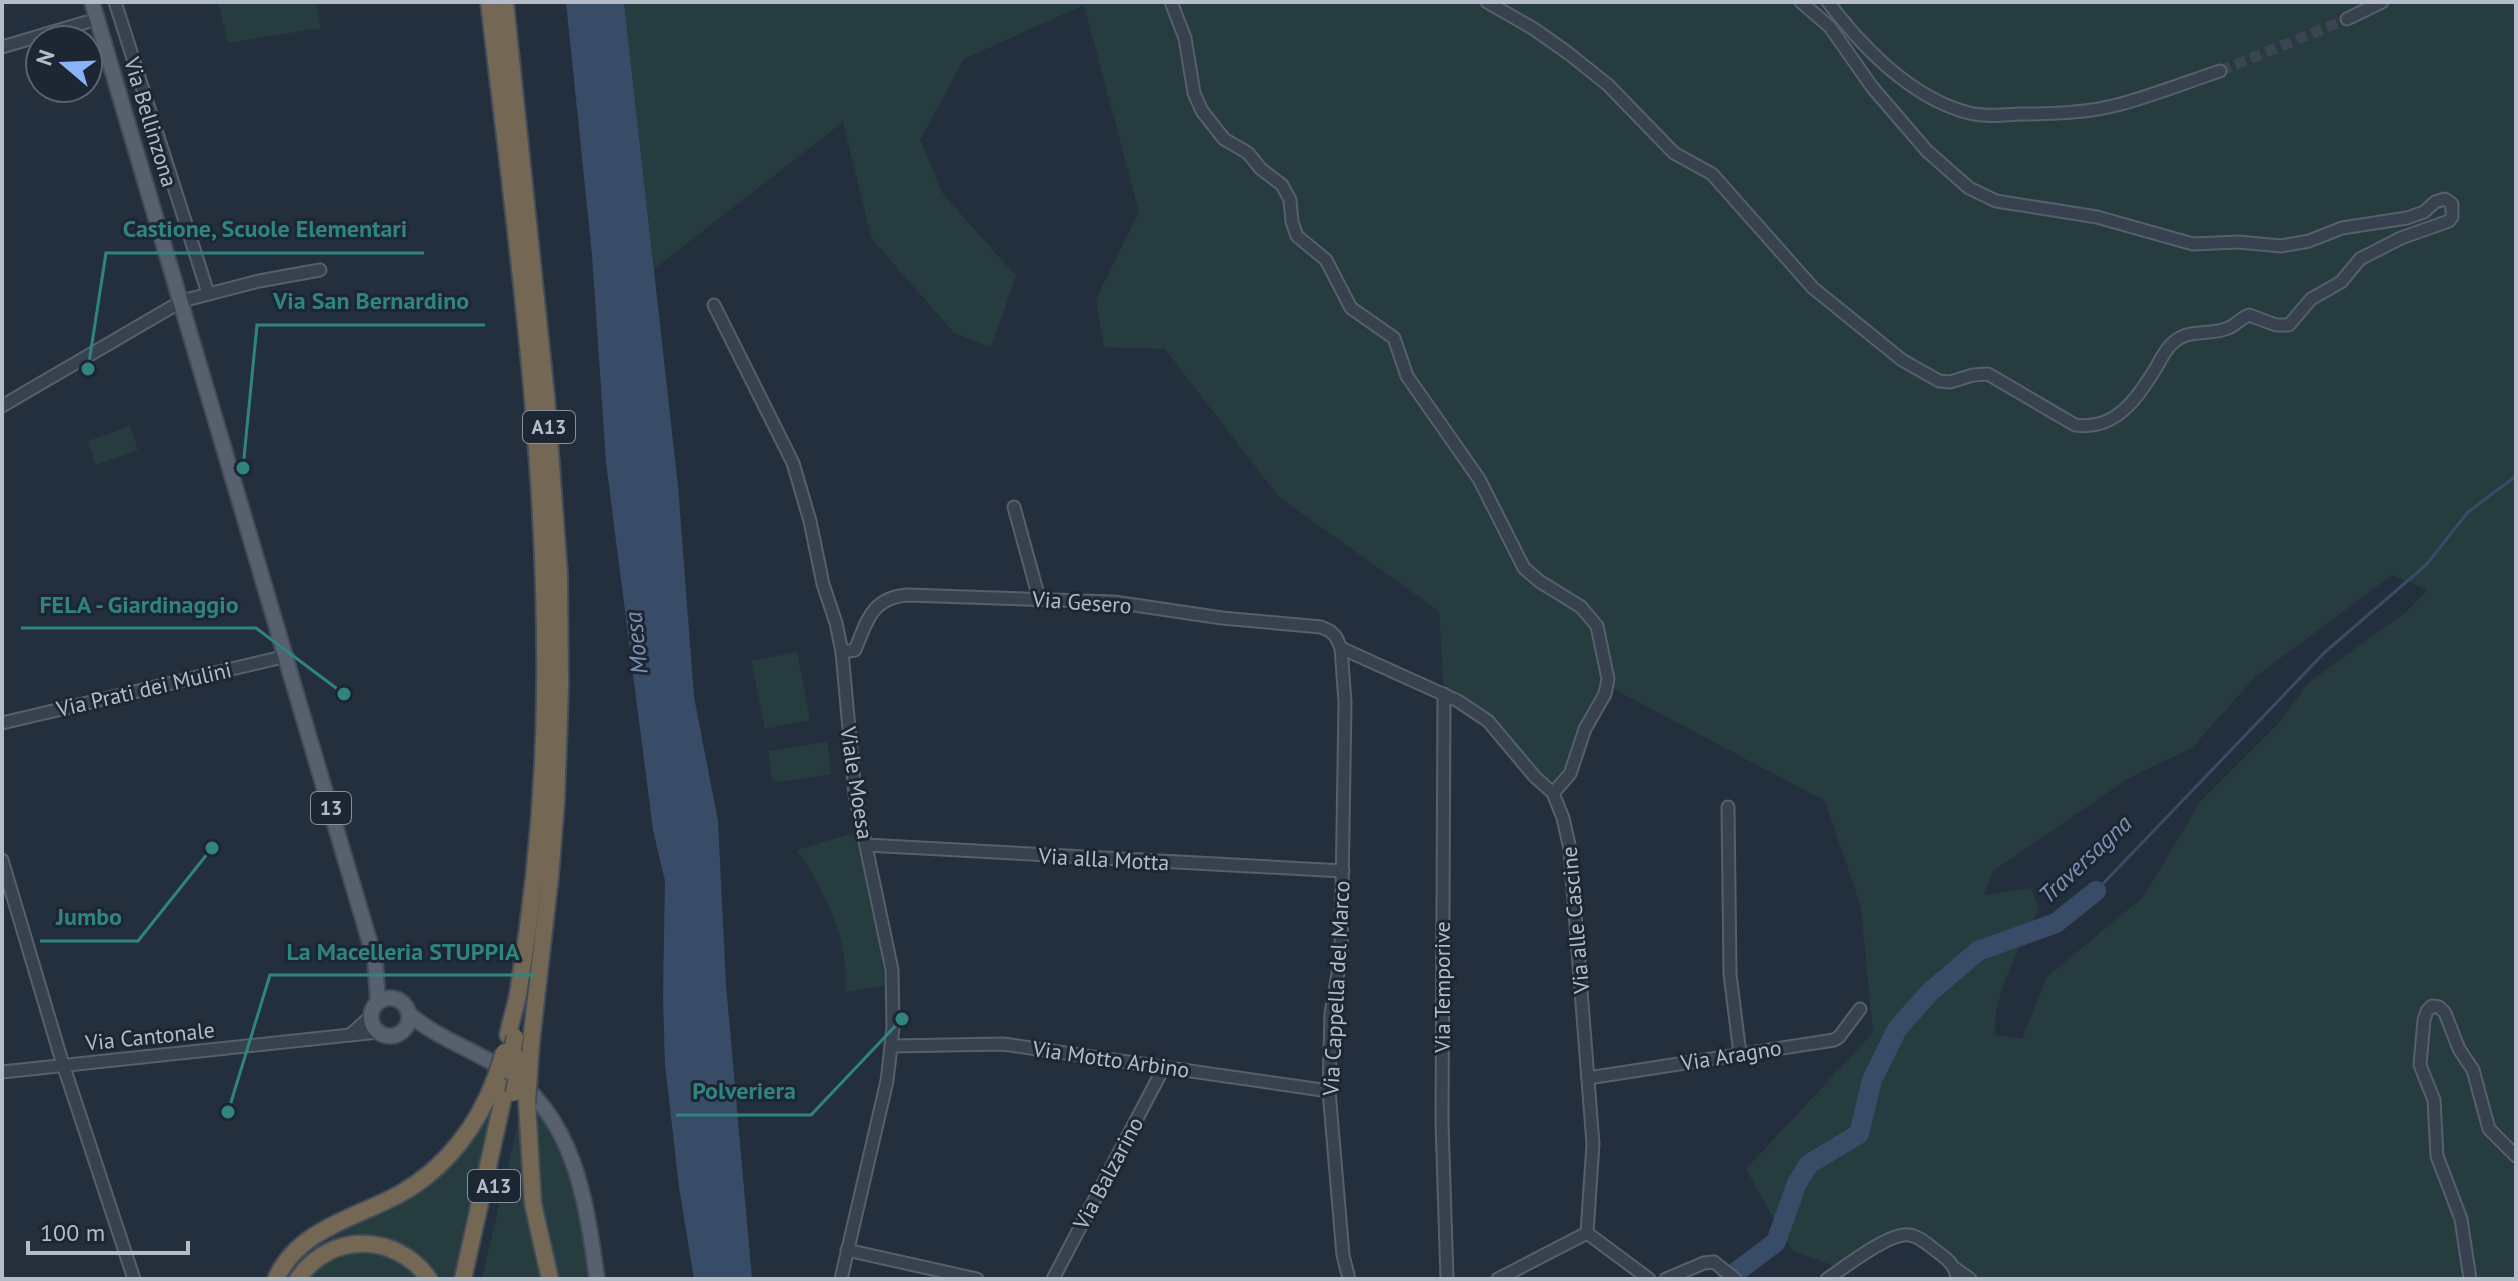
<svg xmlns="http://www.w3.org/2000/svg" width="2518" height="1281" viewBox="0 0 2518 1281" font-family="'PT Sans',sans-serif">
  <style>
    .green { fill: #263c3f; fill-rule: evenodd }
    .water { fill: #394c67 }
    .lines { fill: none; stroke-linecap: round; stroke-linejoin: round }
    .stream { stroke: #394c67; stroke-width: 3 }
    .river { stroke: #394c67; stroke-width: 20 }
    .minor-tunnel { stroke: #3a4453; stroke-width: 11; stroke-dasharray: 11 5.5; stroke-linecap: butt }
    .minor-casing { stroke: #565f6c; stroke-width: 15 }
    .major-casing { stroke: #414a57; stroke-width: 18 }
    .highway-casing { stroke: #434c59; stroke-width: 20 }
    .minor { stroke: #38414e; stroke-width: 11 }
    .major { stroke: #56606e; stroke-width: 14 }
    .highway { stroke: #746855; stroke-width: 16 }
    .highway-bridge-casing { stroke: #434c59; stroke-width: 20; stroke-linecap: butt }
    .highway-bridge { stroke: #746855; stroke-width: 16 }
    .labels { text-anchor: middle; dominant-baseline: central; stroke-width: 6; stroke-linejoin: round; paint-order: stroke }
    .shield { fill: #1d2633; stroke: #878f9c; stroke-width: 2 }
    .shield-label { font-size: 20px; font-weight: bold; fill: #b4bcc9 }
    .street-label { font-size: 22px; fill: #b4bcc9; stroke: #1d2633 }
    .water-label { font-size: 24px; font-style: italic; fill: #7c92b1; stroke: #1d2633 }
    .leader { fill: none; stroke: #308480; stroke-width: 3 }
    .callout-dot { fill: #308480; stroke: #1d2633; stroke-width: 3 }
    .callout-label { font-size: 24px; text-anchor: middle; font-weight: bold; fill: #308480; stroke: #1d2633; stroke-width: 6; stroke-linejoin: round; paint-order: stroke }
  </style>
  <rect width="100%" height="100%" fill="#242f3e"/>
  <!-- green -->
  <g class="green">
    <polygon points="218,2 316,2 321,28 228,43"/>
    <path d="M624 2H2516V1279H1957L1956 1269 1908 1234 1842 1269 1791 1250 1746 1169 1873 1033 1861 907 1825 801 1608 686 1579 749 1553 793 1488 721 1444 694 1439 611 1279 497 1165 349 1104 347 1096 299 1139 212 1084 5 964 59 920 140 943 194 1016 276 991 347 954 333 872 239 843 122 654 269ZM2392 575 2427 590 2406 612 2308 683 2280 722 2200 802 2144 896 2047 977 2022 1039 1995 1035C1993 991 2020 948 2039 909L2031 888 1984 895 1993 871 2129 778 2192 748 2255 677Z"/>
    <polygon points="130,426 138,450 96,465 88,441"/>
    <polygon points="797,652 810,720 765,729 751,661"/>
    <polygon points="827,742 831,774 773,783 768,751"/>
    <path d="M847 835 857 838 881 950 885 986 845 992C850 940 826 892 797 850Z"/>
    <path d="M535 1109C576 1153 579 1223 589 1279H559C541 1223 538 1168 535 1109Z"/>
    <polygon points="521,1110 525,1190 544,1279 482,1279"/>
    <path d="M485 1117H488L477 1179 453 1279H435L365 1238 292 1279H283C306 1232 358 1232 395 1203 427 1178 456 1145 485 1117Z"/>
    <path d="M365 1251 395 1260 418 1279H309C324 1261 343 1253 365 1251Z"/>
  </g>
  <!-- water -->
  <polygon class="water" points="566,2 624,2 678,486 694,697 718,821 726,985 752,1279 694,1279 679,1187 665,1064 663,997 665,881 653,830 606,462 592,255"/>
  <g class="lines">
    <!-- stream -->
    <polyline class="stream" points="2096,891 2325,652 2426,565 2468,512 2516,476"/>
    <!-- river -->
    <polyline class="river" points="1727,1279 1776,1242 1797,1183 1809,1164 1859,1134 1872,1080 1897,1029 1930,992 1978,951 2056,923 2096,891"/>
    <!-- minor-tunnel -->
    <polyline class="minor-tunnel" points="2220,71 2347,19"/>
    <!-- minor casing -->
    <g class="minor-casing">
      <g id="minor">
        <polyline points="115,2 208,293"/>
        <polyline points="1171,2 1185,38 1194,93 1202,111 1224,139 1248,153 1261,169 1282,185 1290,200 1292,222 1297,236 1326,260 1351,308 1394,338 1407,376 1479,479 1524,568 1539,581 1581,607 1597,626 1608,679 1605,694 1585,729 1570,774 1553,793"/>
        <path d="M1487 2 1534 29 1568 53 1608 85 1674 153 1712 174 1813 288 1902 360 1939 381 1950 382 1973 375 1988 374 2075 425C2116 431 2137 398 2156 368 2161 359 2166 348 2174 342 2189 328 2211 336 2228 328 2236 325 2241 318 2249 315L2276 325H2289L2311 299 2341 282 2360 259 2401 238 2449 221 2452 217V204L2445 199 2435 202 2424 212 2407 218 2342 228 2309 241 2281 246 2238 242 2193 244 2097 217 1996 201 1969 188 1927 151 1872 87 1830 27 1801 2"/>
        <path d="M1828 2C1863 48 1911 98 1969 113 1985 117 2002 115 2018 114 2052 114 2088 113 2121 104 2154 95 2187 82 2220 71"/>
        <polyline points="2347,19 2382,2"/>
        <polyline points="2,47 97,19"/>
        <polyline points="714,305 793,463 810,521 823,584 836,623 842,652 855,794 892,970 893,1028 887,1081 841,1279"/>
        <polyline points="2,406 182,301 259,281 320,270"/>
        <polyline points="1014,507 1039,598"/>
        <polyline points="1341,648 1458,701 1488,721 1535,777 1553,793 1563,818 1570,849 1593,1144 1587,1233"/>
        <path d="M842 652 855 650C867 621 872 597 908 595L1114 602 1222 618 1321 627 1330 631 1336 637 1341 648 1345 702 1341 956 1331 1013 1329 1091 1343 1255 1349 1279"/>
        <polyline points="1444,694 1442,1122 1447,1279"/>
        <polyline points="2,723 287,656"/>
        <polyline points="1728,807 1730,974 1740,1054"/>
        <polyline points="866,845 1343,871"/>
        <polyline points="2,860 61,1058 134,1279"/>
        <polyline points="350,1035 370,1017"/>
        <polyline points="892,1046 1003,1044 1329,1091"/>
        <polyline points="2,1072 378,1032"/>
        <polyline points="1588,1078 1834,1040 1839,1037 1860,1009"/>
        <polyline points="1587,1233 1649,1279"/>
        <polyline points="847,1250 977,1279"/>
        <polyline points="1956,1269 1970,1279"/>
        <polyline points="1053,1279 1164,1067"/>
        <polyline points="1498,1279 1587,1233"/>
        <polyline points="1666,1279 1704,1263 1714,1262 1735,1279"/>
        <path d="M1827 1279C1844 1268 1889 1232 1909 1235 1919 1236 1927 1244 1935 1250 1946 1258 1956 1265 1957 1279"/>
        <polyline points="2470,1279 2461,1219 2437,1156 2434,1100 2420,1065 2424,1020 2427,1011 2432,1006 2439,1007 2445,1013 2459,1049 2473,1070 2489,1129 2516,1156"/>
      </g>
    </g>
    <!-- major casing -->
    <g class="major-casing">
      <g id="major">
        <polyline points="92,2 375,960 378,1002"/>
        <circle cx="390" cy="1017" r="19"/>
        <path d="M409 1014C437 1038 472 1049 503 1069 575 1117 586 1200 597 1279"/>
      </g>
    </g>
    <!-- highway casing -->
    <g class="highway-casing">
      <g id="highway">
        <path d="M489 2C516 231 548 462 545 693 544 792 535 891 519 988 517 1004 511 1019 508 1035"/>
        <polyline points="505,2 546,396 559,574 560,688 556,802 550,877 531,1043"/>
        <polyline points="527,1103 533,1204 550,1279"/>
        <path d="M276 1279C298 1229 356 1218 400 1194 446 1168 478 1126 496 1077"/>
        <path d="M298 1279C330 1231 397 1233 429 1279"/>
        <polyline points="463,1279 506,1085"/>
      </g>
    </g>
    <!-- minor -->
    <use href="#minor" class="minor"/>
    <!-- major -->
    <use href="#major" class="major"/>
    <!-- highway -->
    <use href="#highway" class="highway"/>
    <!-- highway-bridge casing -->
    <g class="highway-bridge-casing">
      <g id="highway-bridge">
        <polyline points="509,1071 515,1037"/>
        <polyline points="496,1077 504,1052"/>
        <polyline points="514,1093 520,1059"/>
        <polyline points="527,1103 531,1043"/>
      </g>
    </g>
    <!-- highway-bridge -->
    <use href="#highway-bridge" class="highway-bridge"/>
  </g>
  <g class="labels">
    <!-- shield labels -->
    <g class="shield">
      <rect x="523" y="411" width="52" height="32" rx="6"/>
      <rect x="311" y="792" width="40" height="32" rx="6"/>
      <rect x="468" y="1170" width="52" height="32" rx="6"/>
    </g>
    <g class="shield-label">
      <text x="549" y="427">A13</text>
      <text x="331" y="808">13</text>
      <text x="494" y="1186">A13</text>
    </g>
    <!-- street labels -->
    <g class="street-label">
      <text transform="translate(151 122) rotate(73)">Via Bellinzona</text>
      <text transform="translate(1082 602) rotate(4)">Via Gesero</text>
      <text transform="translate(144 689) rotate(-13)">Via Prati dei Mulini</text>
      <text transform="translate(857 783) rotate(81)">Viale Moesa</text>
      <text transform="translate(1104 859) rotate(3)">Via alla Motta</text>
      <text transform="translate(1575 920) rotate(-95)">Via alle Cascine</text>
      <text transform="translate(1442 987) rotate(-90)">Via Temporive</text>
      <text transform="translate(1336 988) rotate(-87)">Via Cappella del Marco</text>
      <text transform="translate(150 1036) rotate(-6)">Via Cantonale</text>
      <text transform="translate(1731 1055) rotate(-9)">Via Aragno</text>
      <text transform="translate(1111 1059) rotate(8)">Via Motto Arbino</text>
      <text transform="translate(1108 1173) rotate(-62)">Via Balzarino</text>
    </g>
    <!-- water labels -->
    <g class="water-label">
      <text transform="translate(636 643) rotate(-96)">Moesa</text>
      <text transform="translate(2085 859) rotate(-43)">Traversagna</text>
    </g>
  </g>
  <!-- callouts -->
  <path class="leader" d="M88 369L106 253H424M243 468L257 325H485M344 694L256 628H21M212 848L138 941H40M228 1112L270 975H535M902 1019L811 1115H676"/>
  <g class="callout-dot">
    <circle cx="88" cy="369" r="8"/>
    <circle cx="243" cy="468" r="8"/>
    <circle cx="344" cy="694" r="8"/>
    <circle cx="212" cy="848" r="8"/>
    <circle cx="228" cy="1112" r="8"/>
    <circle cx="902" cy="1019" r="8"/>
  </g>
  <g class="callout-label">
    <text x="265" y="237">Castione, Scuole Elementari</text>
    <text x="371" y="309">Via San Bernardino</text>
    <text x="139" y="613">FELA - Giardinaggio</text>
    <text x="89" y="925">Jumbo</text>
    <text x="403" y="960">La Macelleria STUPPIA</text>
    <text x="744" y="1099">Polveriera</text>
  </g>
  <!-- border -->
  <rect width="2518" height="1281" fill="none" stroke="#b4bcc9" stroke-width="8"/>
  <!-- north arrow -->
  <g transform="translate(64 64) rotate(289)"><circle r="38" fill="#1d2633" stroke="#59626f" stroke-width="2"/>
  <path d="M0-6L14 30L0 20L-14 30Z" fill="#8ab4f8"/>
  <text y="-12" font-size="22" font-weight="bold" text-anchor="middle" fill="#b4bcc9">N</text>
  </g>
  <!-- scale -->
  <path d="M28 1241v12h160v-12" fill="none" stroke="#b4bcc9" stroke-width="4"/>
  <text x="40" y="1241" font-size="24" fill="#b4bcc9" stroke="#1d2633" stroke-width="6" paint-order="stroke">100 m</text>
</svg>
